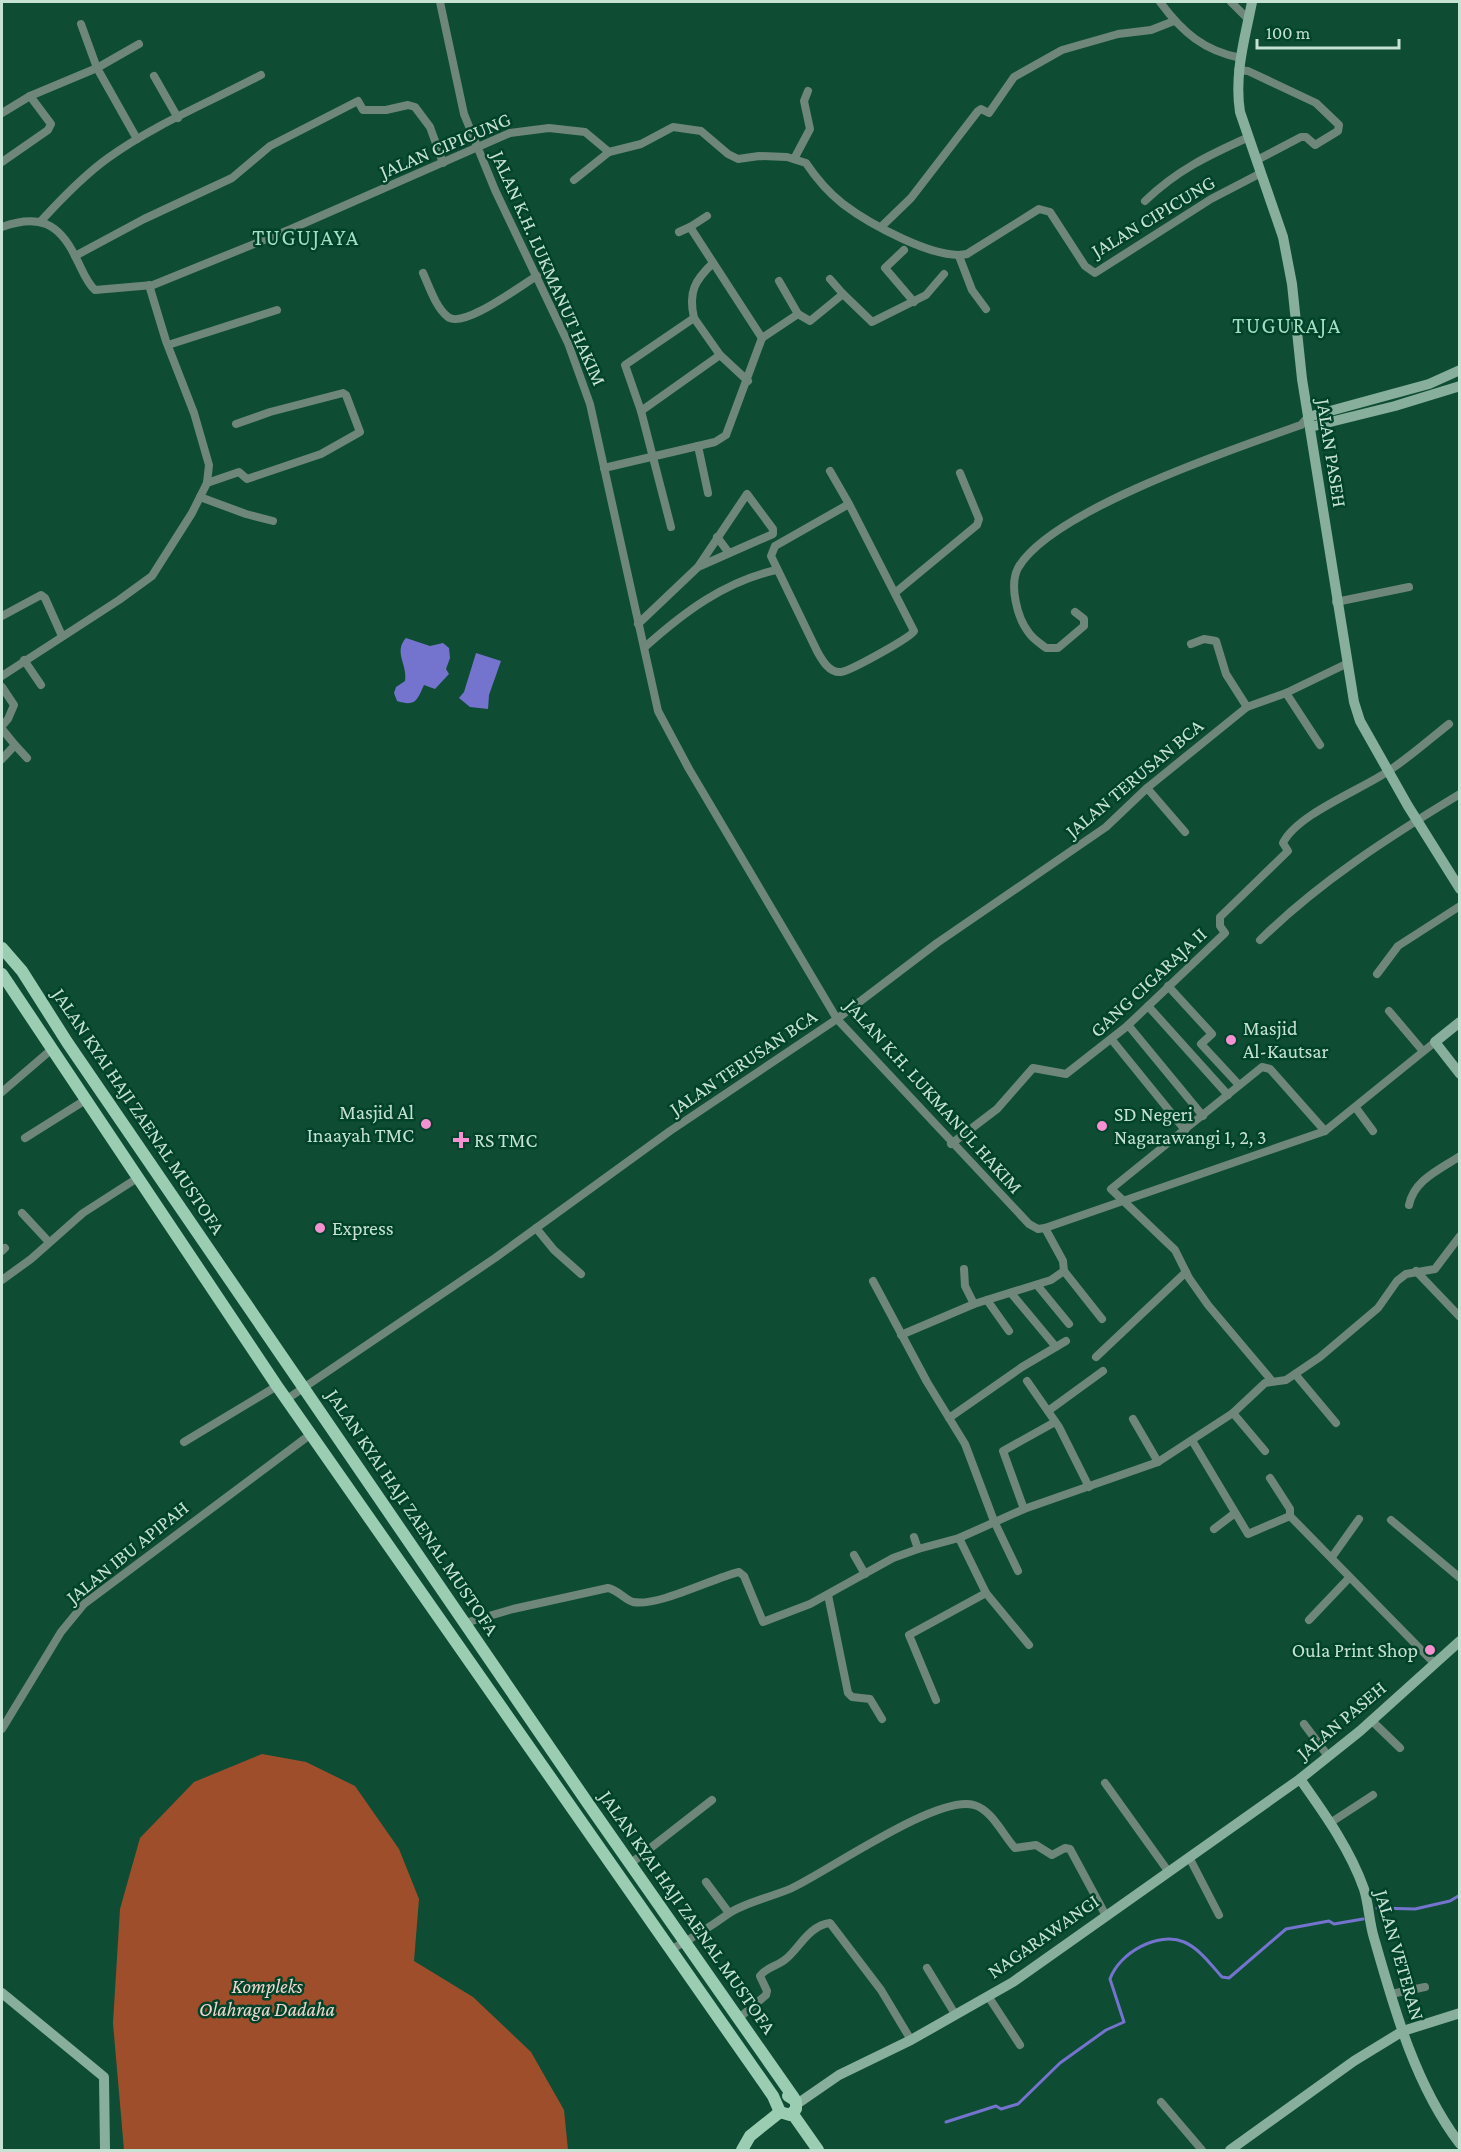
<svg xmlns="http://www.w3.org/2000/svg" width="1461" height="2152" viewBox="0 0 1461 2152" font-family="'Crimson Pro',serif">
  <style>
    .green { fill: #9f4e2c }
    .water { fill: #7473ce }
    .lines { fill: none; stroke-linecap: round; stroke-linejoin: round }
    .stream { stroke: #7473ce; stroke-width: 3 }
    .street { stroke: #6f877b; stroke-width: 8 }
    .secondary { stroke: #88af9b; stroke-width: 10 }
    .primary { stroke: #9bcdb3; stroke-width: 12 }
    .poi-dot { fill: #f590d1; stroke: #00422a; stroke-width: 2 }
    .labels { text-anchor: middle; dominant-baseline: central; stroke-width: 5; stroke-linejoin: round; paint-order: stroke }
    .street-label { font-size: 20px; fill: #c5e2d2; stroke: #00422a }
    .poi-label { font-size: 20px; fill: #c5e2d2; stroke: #00422a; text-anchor: start }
    .park-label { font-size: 20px; font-style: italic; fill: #f1d6cc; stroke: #00422a }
    .quarter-label { font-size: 22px; letter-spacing: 1.5px; fill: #a3dfc0; stroke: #00422a }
  </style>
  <rect width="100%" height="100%" fill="#0e4d34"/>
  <!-- green -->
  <polygon class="green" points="262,1754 306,1762 355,1786 399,1849 419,1899 414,1961 473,1997 531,2052 564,2110 568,2150 124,2150 113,2023 120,1909 140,1838 194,1782"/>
  <!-- water -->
  <g class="water">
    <path d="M406 638 430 646 443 643 449 648 450 658 446 669 449 674 435 689 424 685C417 700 416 707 397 701L394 693 396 687 405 681C408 665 393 652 406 638Z"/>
    <polygon points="476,653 501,661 489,695 488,709 470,707 459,698 464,692"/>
  </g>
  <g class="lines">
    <!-- stream -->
    <g class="stream">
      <polyline points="1377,1908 1415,1909 1450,1901 1460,1895"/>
      <path d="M946 2122 996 2106 1001 2109 1018 2104 1060 2063 1106 2030 1124 2022 1110 1979C1119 1953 1158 1931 1184 1942 1199 1948 1212 1966 1222 1977L1229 1978 1286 1929 1329 1921 1334 1924 1363 1919"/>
    </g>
    <!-- street -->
    <g class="street">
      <polyline points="440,2 464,114 495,190 568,343 590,404 658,711 689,769 837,1019 1029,1224 1038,1229 1045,1228 1325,1131 1435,1042"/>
      <path d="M1160 2C1182 32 1204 51 1241 58"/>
      <polyline points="1231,2 1248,19"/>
      <polyline points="81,24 97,68 139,44"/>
      <polyline points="1238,70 1248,71 1316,103 1339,125 1338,131 1315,145 1306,137 1301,137 1257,160"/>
      <polyline points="154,76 178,118"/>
      <polyline points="30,96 97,68 137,139"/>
      <polyline points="2,113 30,96 51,124 48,130 2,162"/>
      <polyline points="794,159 810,129 804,101 808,91"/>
      <polyline points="574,180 609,152"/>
      <path d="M1145 201C1177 170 1209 155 1249 137"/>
      <path d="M41 221C62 198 83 176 108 158 155 124 210 102 261 75"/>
      <path d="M2 227C38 214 59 222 76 258 82 269 86 282 95 290L153 285 291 229 510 133 549 128 585 132 609 152 641 144 673 127 701 131 728 154 738 159 759 156 787 157 806 163C816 178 829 193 843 204 868 223 936 261 967 254L1039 209 1050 212 1085 266 1095 273 1211 199 1261 173"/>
      <polyline points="690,227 707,216"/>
      <polyline points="881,227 911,198 978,111 981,109 989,113 1014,77 1062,50 1118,34 1151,30 1174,21"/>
      <polyline points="679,232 690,227 762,338"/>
      <polyline points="904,250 885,268 914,302"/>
      <polyline points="75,256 144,219 232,178 270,146 358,101 363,110 386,110 408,105 415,107 430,127 443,163"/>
      <polyline points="959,256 972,290 986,309"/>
      <path d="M423 273C429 286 436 308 448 317 464 329 521 285 537 276"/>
      <polyline points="830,279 843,294"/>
      <polyline points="798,314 810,321 843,294 872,322 926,295 944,274"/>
      <path d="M694 318C688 292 695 280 713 263"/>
      <polyline points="168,345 277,310"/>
      <polyline points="641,411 720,355"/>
      <polyline points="698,446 708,493"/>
      <polyline points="604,468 715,442 726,435 762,338 798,314 779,281"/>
      <path d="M830 471 849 504 775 546 771 556 817 651C822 660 829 673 841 672 850 671 910 638 914 631L849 504"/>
      <polyline points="207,483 239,472 247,479 321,454 360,432 346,395 343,393 270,412 236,424"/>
      <polyline points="200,497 246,514 273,521"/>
      <polyline points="671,527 641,411 625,365 694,318 720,355 748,381"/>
      <polyline points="717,537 729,553"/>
      <polyline points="896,592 977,525 979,519 960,473"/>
      <polyline points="1336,602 1409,587"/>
      <path d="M1075 612 1084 619V626L1058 648H1046C1041 644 1033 639 1029 633 1017 618 1009 585 1018 568 1051 510 1236 448 1301 425L1308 417"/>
      <polyline points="2,616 41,595 45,598 62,636"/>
      <polyline points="638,624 698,567 773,534 773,529 747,494 698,567"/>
      <polyline points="1191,644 1204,639 1216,641 1226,674 1247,707"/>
      <path d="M645 647C684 612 724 582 776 570"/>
      <polyline points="24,660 41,685"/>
      <polyline points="2,676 119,600 152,576 192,513 207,483 209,465 194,413 166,341 149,285"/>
      <polyline points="2,687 14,705 8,719 2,726"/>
      <polyline points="1286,693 1320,745"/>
      <polyline points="2,729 15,745"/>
      <polyline points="2,759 15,745 27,758"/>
      <polyline points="1147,788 1185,832"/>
      <path d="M1260 940C1319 882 1389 837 1460 794"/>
      <polyline points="1377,974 1398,946 1460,906"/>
      <polyline points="1168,986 1212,1034 1201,1044 1239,1085"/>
      <polyline points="1148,1006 1228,1095"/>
      <polyline points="1389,1011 1422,1050"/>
      <polyline points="1128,1025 1203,1116"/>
      <polyline points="1112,1040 1185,1130"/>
      <polyline points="2,1092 52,1049"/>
      <polyline points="1356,1108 1373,1131"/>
      <polyline points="25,1138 87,1099"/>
      <path d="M951 1144 997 1109 1033 1068 1066 1074 1126 1027 1225 933 1220 926V917L1288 851 1283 843C1297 814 1363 789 1390 770 1411 756 1430 739 1449 724"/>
      <path d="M1409 1205C1414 1180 1439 1170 1460 1156"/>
      <polyline points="22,1213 48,1241"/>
      <polyline points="536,1228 554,1250 581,1274"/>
      <polyline points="1045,1228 1063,1261 1064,1271 1102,1319"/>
      <polyline points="2,1251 5,1248"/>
      <polyline points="964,1269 965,1286 974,1304"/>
      <polyline points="1416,1271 1460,1317"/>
      <polyline points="2,1280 31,1259 83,1213 139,1177"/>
      <polyline points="873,1281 927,1382 965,1444 994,1521 1018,1571"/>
      <polyline points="1037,1285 1069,1324"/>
      <polyline points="1011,1293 1056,1347"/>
      <polyline points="987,1300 1009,1331"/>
      <polyline points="901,1335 974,1304 1051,1280 1064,1271"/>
      <polyline points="1096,1357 1186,1272"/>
      <polyline points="1295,1374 1336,1423"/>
      <polyline points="1027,1381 1059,1427 1089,1487"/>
      <polyline points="1272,1381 1208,1305 1189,1278 1175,1250 1111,1189 1262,1067 1270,1069 1325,1131"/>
      <polyline points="287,1399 495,1258 670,1131 837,1019 937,943 1106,827 1147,788 1247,707 1286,693 1346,664"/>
      <polyline points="1048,1411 1103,1371"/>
      <polyline points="1233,1413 1265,1451"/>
      <polyline points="949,1418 1022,1367 1066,1341"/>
      <polyline points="1133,1419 1158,1462"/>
      <polyline points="184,1442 277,1386"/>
      <polyline points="1193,1442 1248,1534 1290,1516 1435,1664"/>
      <polyline points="1270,1478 1290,1509 1290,1516"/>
      <polyline points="1024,1509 1003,1451 1055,1422"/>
      <polyline points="1391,1520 1460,1578"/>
      <polyline points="1214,1529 1235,1513"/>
      <polyline points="914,1537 918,1549"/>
      <polyline points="959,1538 986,1593 1029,1645"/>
      <polyline points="854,1555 865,1574"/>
      <polyline points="1332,1557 1359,1519"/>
      <polyline points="828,1595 848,1693 852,1697 870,1699 882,1719"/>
      <polyline points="1309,1620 1349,1578"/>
      <path d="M465 1623 513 1609 608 1588C618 1590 624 1599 633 1602 658 1607 713 1578 739 1572L744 1576 763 1622 810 1604 893 1558 918 1549 959 1538 1024 1509 1158 1462 1233 1413 1265 1383 1286 1380 1320 1357 1378 1308 1397 1281 1406 1274 1435 1269 1460 1236"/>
      <polyline points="936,1700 909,1635 986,1593"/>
      <polyline points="1371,1720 1400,1748"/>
      <polyline points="1304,1724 1328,1756"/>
      <polyline points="2,1729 61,1632 84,1604 311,1434"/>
      <polyline points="1105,1783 1168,1871"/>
      <polyline points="1330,1823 1373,1795"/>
      <polyline points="1189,1857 1219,1915"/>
      <polyline points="630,1864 712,1800"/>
      <polyline points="706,1882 729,1913"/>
      <path d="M670 1950C691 1939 710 1927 728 1914 742 1903 775 1896 792 1888 830 1870 938 1794 974 1805 992 1810 1003 1835 1015 1848L1036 1845 1052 1855 1065 1848 1070 1849 1105 1914"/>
      <polyline points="927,1968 955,2014"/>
      <polyline points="1391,1994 1425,1987"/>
      <polyline points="988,1996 1020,2045"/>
      <path d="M739 2018 766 1995 767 1991 760 1976C766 1967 779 1966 787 1958 799 1948 810 1925 830 1923L881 1990 911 2040"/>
      <polyline points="1161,2102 1202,2150"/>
    </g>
    <!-- secondary -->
    <g class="secondary">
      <path d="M1252 2C1245 38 1234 74 1240 112L1283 237 1292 284 1302 379 1354 702 1360 721 1408 806 1460 889"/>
      <polyline points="1308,417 1429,384 1460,370"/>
      <polyline points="1310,427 1395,406 1460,386"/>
      <polyline points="1460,1022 1435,1042 1460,1074"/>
      <path d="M1300 1779C1324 1813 1350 1849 1364 1889 1369 1905 1369 1922 1374 1938 1394 2008 1415 2085 1460 2144"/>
      <polyline points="2,1993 104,2077 105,2150"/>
      <polyline points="797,2104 839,2075 911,2040 1013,1982 1300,1779 1360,1731 1460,1641"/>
      <polyline points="1230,2150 1354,2061 1403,2031 1460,2013"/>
    </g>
    <!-- primary -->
    <g class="primary">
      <polyline points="2,948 22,971 67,1042 587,1802 794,2098"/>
      <polyline points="2,974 277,1386 773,2096 780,2112"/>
      <polyline points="780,2112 790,2115 796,2109 796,2101 788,2096"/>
      <polyline points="792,2113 818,2150"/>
      <polyline points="742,2150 750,2136 780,2112"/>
    </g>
  </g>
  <!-- markers -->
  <g class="poi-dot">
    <circle cx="1231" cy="1040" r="6"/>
    <circle cx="426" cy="1124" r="6"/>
    <circle cx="1102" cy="1126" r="6"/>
    <path d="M458 1131h6v6h6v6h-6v6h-6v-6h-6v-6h6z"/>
    <circle cx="320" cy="1228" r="6"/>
    <circle cx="1430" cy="1650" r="6"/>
  </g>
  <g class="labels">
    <!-- street labels -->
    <g class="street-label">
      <text transform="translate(445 145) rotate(-23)">JALAN CIPICUNG</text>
      <text transform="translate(1153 216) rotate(-31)">JALAN CIPICUNG</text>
      <text transform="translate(549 268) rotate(66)">JALAN K.H. LUKMANUT HAKIM</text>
      <text transform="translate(1332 453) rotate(81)">JALAN PASEH</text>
      <text transform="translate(1134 778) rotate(-40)">JALAN TERUSAN BCA</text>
      <text transform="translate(1148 982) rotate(-43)">GANG CIGARAJA II</text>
      <text transform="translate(743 1062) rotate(-34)">JALAN TERUSAN BCA</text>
      <text transform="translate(934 1096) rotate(48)">JALAN K.H. LUKMANUL HAKIM</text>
      <text transform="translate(139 1111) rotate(56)">JALAN KYAI HAJI ZAENAL MUSTOFA</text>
      <text transform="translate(413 1512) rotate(56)">JALAN KYAI HAJI ZAENAL MUSTOFA</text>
      <text transform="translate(127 1552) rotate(-39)">JALAN IBU APIPAH</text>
      <text transform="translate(1341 1720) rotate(-40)">JALAN PASEH</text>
      <text transform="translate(688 1912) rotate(55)">JALAN KYAI HAJI ZAENAL MUSTOFA</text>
      <text transform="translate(1043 1936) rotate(-35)">NAGARAWANGI</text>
      <text transform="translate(1400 1955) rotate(74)">JALAN VETERAN</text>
    </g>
    <!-- poi labels -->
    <g class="poi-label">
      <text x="1243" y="1028">Masjid<tspan x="1243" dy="23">Al-Kautsar</tspan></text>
      <text x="414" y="1112" text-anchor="end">Masjid Al<tspan x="414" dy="23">Inaayah TMC</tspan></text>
      <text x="1114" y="1114">SD Negeri<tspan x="1114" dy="23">Nagarawangi 1, 2, 3</tspan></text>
      <text x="474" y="1140">RS TMC</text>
      <text x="332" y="1228">Express</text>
      <text x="1418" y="1650" text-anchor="end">Oula Print Shop</text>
    </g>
    <!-- park labels -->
    <g class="park-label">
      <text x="267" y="1986">Kompleks<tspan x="267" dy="23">Olahraga Dadaha</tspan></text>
    </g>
    <!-- quarter labels -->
    <g class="quarter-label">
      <text x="306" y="237">TUGUJAYA</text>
      <text x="1287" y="325">TUGURAJA</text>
    </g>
  </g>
  <!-- border -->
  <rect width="1461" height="2152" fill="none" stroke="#c5e2d2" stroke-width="6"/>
  <!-- scale -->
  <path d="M1257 39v9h142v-9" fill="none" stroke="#c5e2d2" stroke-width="3"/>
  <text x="1266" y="39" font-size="18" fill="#c5e2d2" stroke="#00422a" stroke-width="4.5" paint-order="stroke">100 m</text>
</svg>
